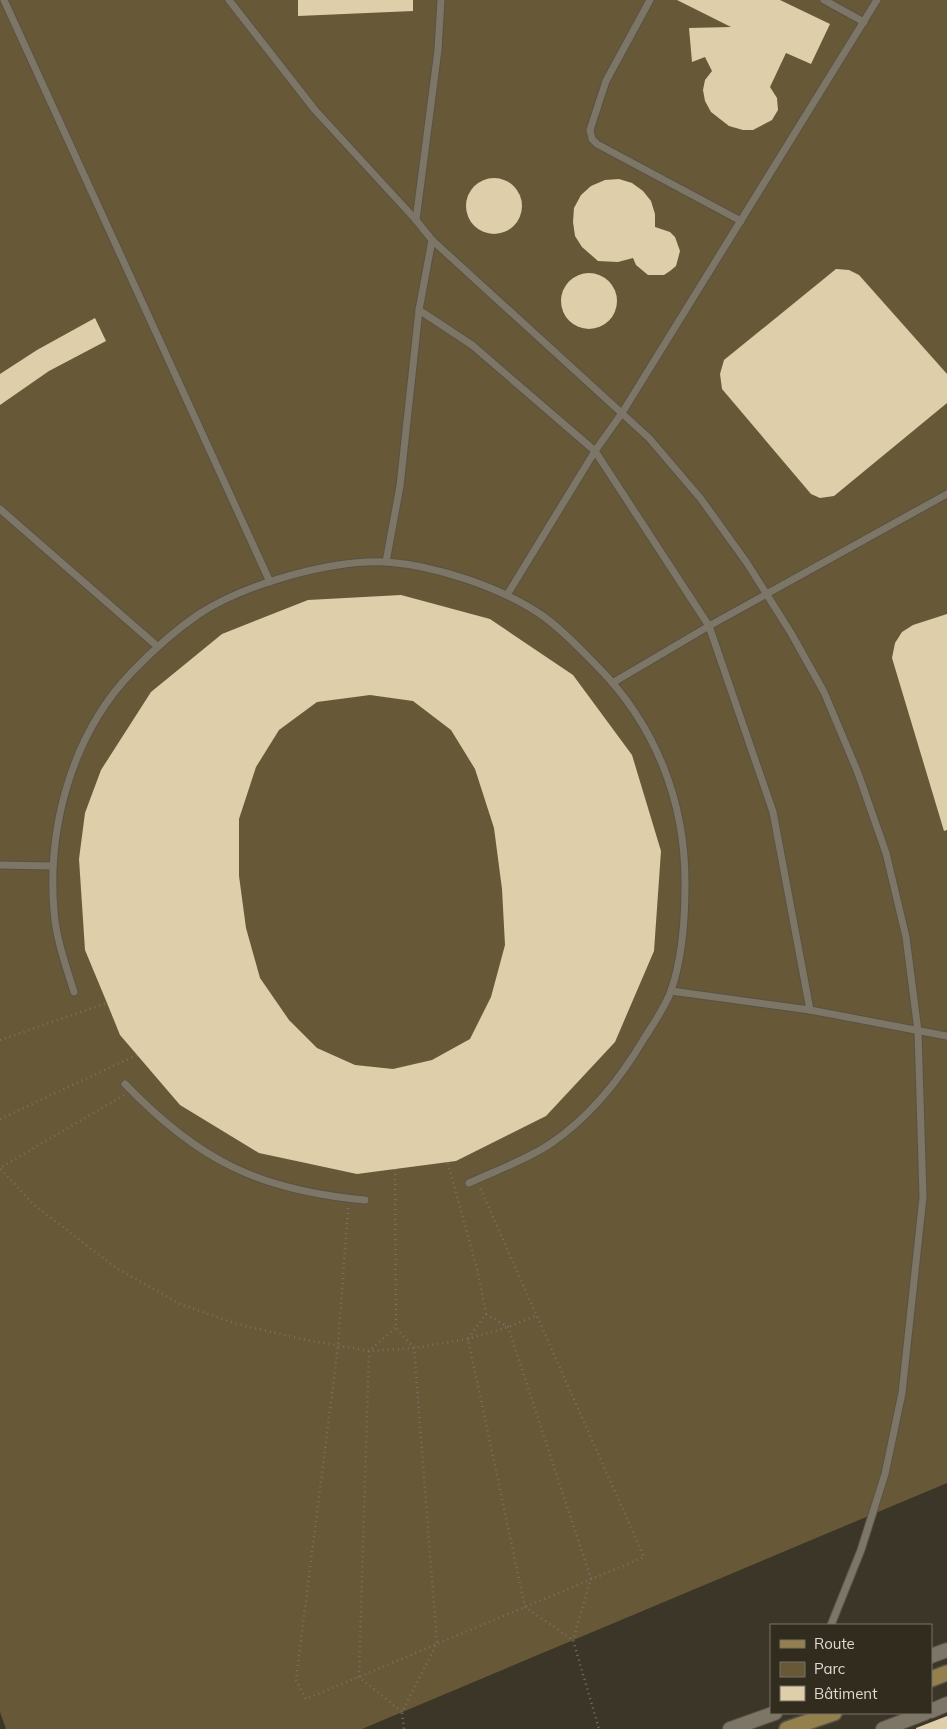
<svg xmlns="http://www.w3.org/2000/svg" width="947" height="1729" viewBox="0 0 947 1729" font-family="Mulish,sans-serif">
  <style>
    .green { fill: #675938 }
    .building { fill: #decea9; fill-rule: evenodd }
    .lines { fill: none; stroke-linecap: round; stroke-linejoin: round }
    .lane-casing { stroke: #575246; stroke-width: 9 }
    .street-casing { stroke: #575246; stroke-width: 16 }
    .primary-casing { stroke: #575246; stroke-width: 18 }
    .path { stroke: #777266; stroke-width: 2.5; stroke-dasharray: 1 4; stroke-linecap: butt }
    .lane { stroke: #7d7667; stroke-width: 7 }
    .street { stroke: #7d7667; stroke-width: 14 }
    .primary { stroke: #94804d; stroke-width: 15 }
  </style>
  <rect width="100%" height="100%" fill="#3c3628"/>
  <!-- green -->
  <polygon class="green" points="0,0 947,0 947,1483 362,1729 6,1729 0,1712"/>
  <!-- building -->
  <g class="building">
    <polygon points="298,0 413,0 413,11 298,16"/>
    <polygon points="677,0 780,0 830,24 811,64 786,53 770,87 777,98 778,110 772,120 753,130 743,130 729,126 711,112 705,101 703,90 705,80 712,71 705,57 692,62 689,28 731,27"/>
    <circle cx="494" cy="206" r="28"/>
    <polygon points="619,179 632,183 643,191 651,201 655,214 655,227 670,232 675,237 680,251 676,266 670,271 664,275 648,275 636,265 633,258 618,262 598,261 582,247 575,236 573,222 574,208 581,195 591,186 605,180"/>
    <polygon points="836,269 849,270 859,275 947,374 947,403 834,496 820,498 811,494 722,389 720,374 724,360"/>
    <circle cx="589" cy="301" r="28"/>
    <polygon points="95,318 106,341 49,371 0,405 0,374 37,350"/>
    <path d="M401 595 490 619 573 675 632 755 661 851 654 951 615 1042 546 1116 456 1161 357 1174 259 1153 180 1105 120 1035 107 1003 85 950 79 859 85 813 101 770 151 692 222 634 308 600ZM370 695 413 701 451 730 475 769 494 828 502 889 505 945 491 997 470 1039 432 1060 393 1069 355 1065 317 1048 289 1020 260 978 246 928 239 876V819L256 767 279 730 317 702Z"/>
    <polygon points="947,614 947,830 944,831 892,658 895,643 902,632 913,625"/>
    <polygon points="947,1716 947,1729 916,1729 916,1728"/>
  </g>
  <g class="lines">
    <!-- lane casing -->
    <g class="lane-casing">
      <g id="lane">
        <polyline points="4,0 270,582"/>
        <polyline points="229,0 315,110 416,220 432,240 649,438 701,499 747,563 791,633 824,692 858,773 886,853 906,937 918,1031 923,1197 902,1393 885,1474 861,1550 831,1625"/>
        <polyline points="650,0 606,81 590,130 592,139 597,144 741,221"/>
        <polyline points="824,0 864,22"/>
        <polyline points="416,220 438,50 441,0"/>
        <polyline points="419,310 472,345 595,451 709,626 773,812 810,1010"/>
        <polyline points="0,509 157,646"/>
        <polyline points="386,562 400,486 419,310 432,240"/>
        <polyline points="507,595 595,451 622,413 877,0"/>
        <polyline points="614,682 709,626 947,494"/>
        <polyline points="0,865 52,866"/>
        <polyline points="671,991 810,1010 947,1036"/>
        <path d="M74 992C66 966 56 939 54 911 47 827 72 735 131 673 152 651 174 631 199 614 245 584 332 559 387 562 437 566 501 587 543 616 564 631 580 649 598 667 656 726 686 803 685 886 685 920 682 959 671 991 665 1007 654 1023 645 1037 621 1078 590 1117 550 1144 526 1160 495 1171 469 1183"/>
        <path d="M125 1084C199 1161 259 1190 365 1200"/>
      </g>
    </g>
    <!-- street casing -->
    <g class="street-casing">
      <g id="street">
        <polyline points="931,1656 947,1650"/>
        <polyline points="931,1711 947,1704"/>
        <polyline points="730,1729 775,1713"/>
        <polyline points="883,1729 925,1713"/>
      </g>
    </g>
    <!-- primary casing -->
    <g class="primary-casing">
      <g id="primary">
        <polyline points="931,1679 947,1673"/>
        <polyline points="787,1729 834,1713"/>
      </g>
    </g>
    <!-- path -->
    <g class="path">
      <polyline points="0,1040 107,1003"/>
      <polyline points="124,1095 0,1168 33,1204 116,1268 180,1304 237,1324 306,1340 369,1351 414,1348 468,1339 508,1327 538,1315"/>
      <polyline points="0,1119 137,1055"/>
      <polyline points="448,1163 478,1273 486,1314 468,1339 525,1607 573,1640"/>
      <polyline points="395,1169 396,1328 414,1348 437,1643 402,1712 404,1729"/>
      <polyline points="348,1208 338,1346 296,1680 306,1699 644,1557 480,1188"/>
      <polyline points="486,1314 508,1327 591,1579 573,1640 599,1729"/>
      <polyline points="395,1328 369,1351 359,1677 402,1712"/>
    </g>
    <!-- lane -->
    <use href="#lane" class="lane"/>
    <!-- street -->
    <use href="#street" class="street"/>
    <!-- primary -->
    <use href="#primary" class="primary"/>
  </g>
  <!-- legend -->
  <rect x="770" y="1624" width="162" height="90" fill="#322c1e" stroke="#767266"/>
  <rect x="780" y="1640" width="25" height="8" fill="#94804d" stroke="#767266"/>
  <text x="814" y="1649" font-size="15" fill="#dddad1">Route</text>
  <rect x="780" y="1662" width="25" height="15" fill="#675938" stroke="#767266"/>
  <text x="814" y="1674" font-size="15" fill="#dddad1">Parc</text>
  <rect x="780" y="1686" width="25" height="15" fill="#decea9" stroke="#767266"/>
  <text x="814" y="1699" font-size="15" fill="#dddad1">Bâtiment</text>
</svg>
